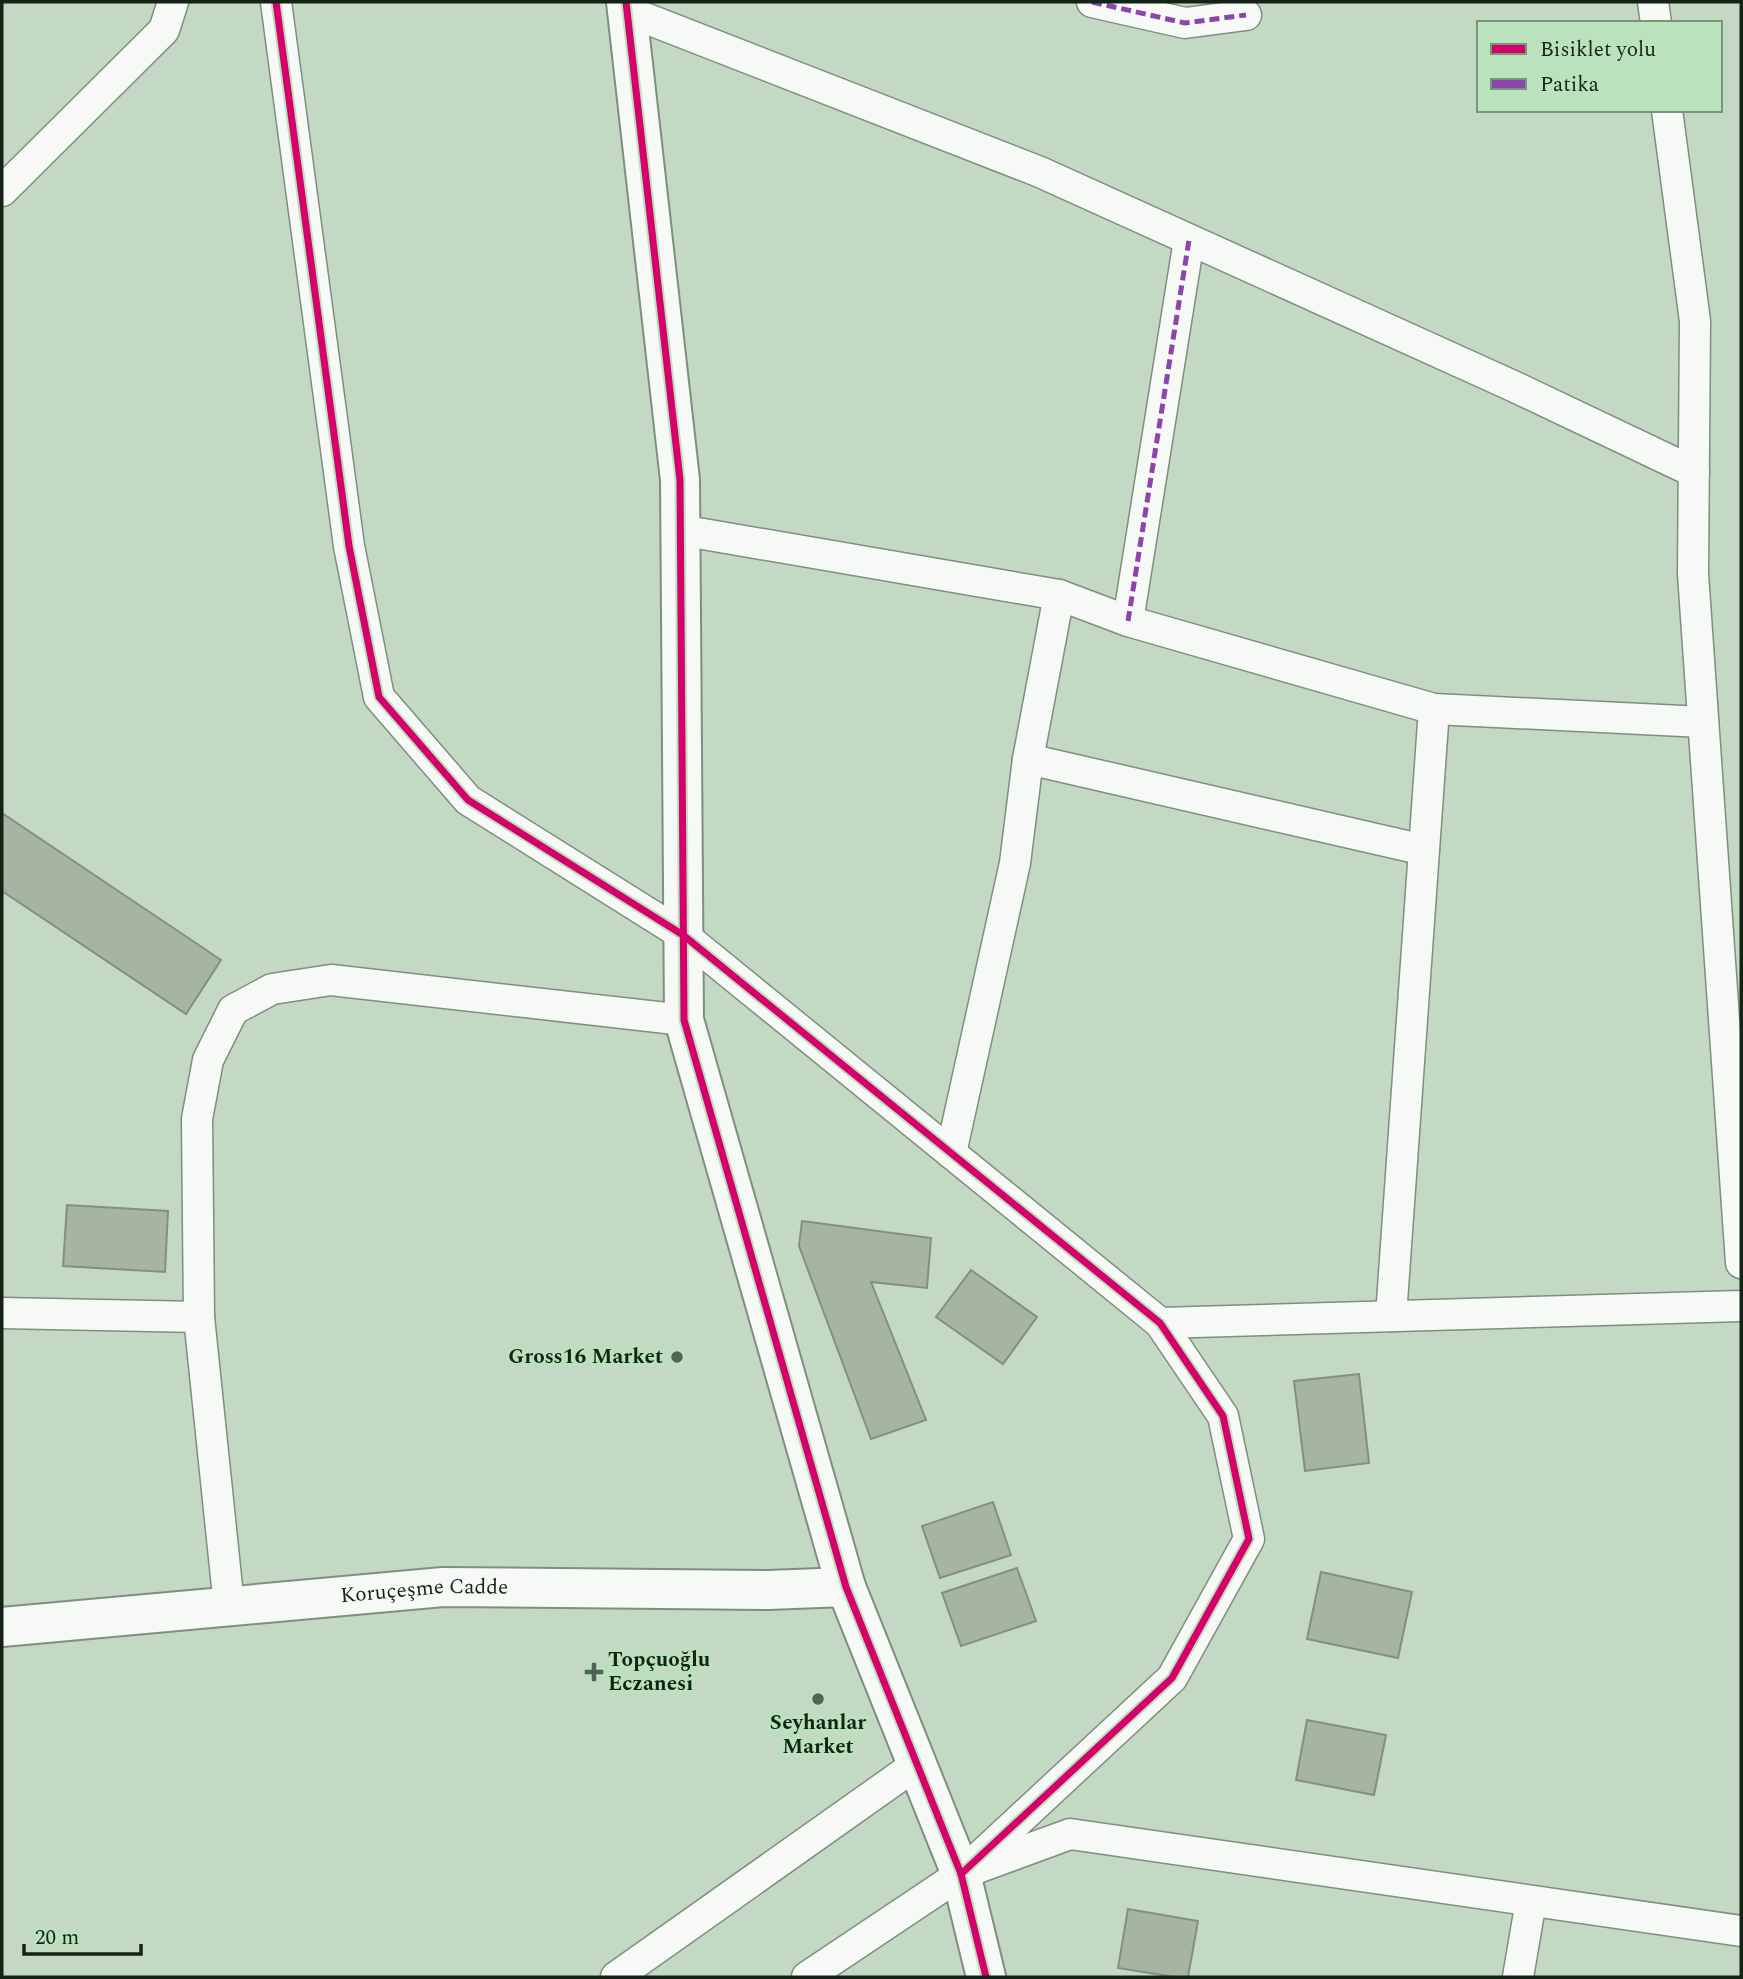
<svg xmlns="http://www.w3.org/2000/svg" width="1743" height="1979" viewBox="0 0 1743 1979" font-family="Spectral,serif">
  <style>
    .building { fill: #a6b4a2; stroke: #83907f; stroke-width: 2 }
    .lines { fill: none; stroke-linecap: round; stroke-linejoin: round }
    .minor-casing { stroke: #7e8e7f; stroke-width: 33 }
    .tertiary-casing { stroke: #7e8e7f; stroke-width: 42 }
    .minor { stroke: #f6f9f6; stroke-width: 30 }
    .tertiary { stroke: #f6f9f6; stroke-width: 38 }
    .quiet { stroke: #8e44ad; stroke-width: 5; stroke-dasharray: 10 5; stroke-linecap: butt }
    .cycleway-casing { stroke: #bae2bc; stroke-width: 11 }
    .cycleway { stroke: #d6006c; stroke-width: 7 }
    .poi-dot { fill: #516353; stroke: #bae2bc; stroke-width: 2.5 }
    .labels { text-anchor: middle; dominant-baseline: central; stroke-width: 7; stroke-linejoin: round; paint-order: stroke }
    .poi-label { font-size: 21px; font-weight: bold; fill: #142316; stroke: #bae2bc; text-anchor: end }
    .street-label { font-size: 21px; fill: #142316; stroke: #bae2bc }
  </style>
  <rect width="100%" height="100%" fill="#c3d9c4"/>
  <!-- building -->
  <g class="building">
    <polygon points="2,813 221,960 186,1014 2,891"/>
    <polygon points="67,1205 168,1211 165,1272 63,1266"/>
    <polygon points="802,1221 931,1238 927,1288 871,1282 926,1420 871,1439 799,1246"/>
    <polygon points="971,1270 1037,1317 1003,1364 936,1317"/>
    <polygon points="1359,1374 1369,1463 1305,1471 1294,1381"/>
    <polygon points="993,1502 1011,1555 940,1578 922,1526"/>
    <polygon points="1017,1568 1036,1621 961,1646 942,1593"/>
    <polygon points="1321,1572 1412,1592 1398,1658 1307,1639"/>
    <polygon points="1307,1720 1386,1735 1374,1795 1296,1780"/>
    <polygon points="1128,1909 1198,1921 1188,1977 1174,1977 1118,1968"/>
  </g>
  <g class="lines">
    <!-- minor casing -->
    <g class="minor-casing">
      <g id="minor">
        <polyline points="276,2 349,546 379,697 468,800 683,935 1160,1323 1223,1416 1249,1539 1172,1678 961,1874"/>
        <polyline points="1092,2 1185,23 1246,15"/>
        <polyline points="1653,2 1656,23"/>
        <polyline points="627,11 1040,172 1513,386 1694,472"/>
        <polyline points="1667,110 1695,321 1693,574 1741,1263"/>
        <polyline points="2,191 164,30 173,2"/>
        <polyline points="680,530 1059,595 1128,621 1434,709 1703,722"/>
        <polyline points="1128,621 1189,240"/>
        <polyline points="1028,759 1424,850"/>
        <polyline points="951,1153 1015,863 1028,759 1059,595"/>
        <polyline points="2,1313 199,1317"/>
        <polyline points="1391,1316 1434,709"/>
        <polyline points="1160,1323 1741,1306"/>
        <polyline points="229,1606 199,1317 197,1119 208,1060 233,1010 272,989 331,980 684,1020"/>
        <polyline points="616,1977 917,1764"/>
        <polyline points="807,1977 961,1874 1070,1834 1741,1931"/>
        <polyline points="1518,1977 1531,1901"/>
      </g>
    </g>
    <!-- tertiary casing -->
    <g class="tertiary-casing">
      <g id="tertiary">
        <polyline points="626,2 680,480 684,1020 846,1587 961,1874 986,1977"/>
        <path id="s1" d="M2 1627 443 1587 768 1590 846 1587"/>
      </g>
    </g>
    <!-- minor -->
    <use href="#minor" class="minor"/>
    <!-- tertiary -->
    <use href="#tertiary" class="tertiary"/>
    <!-- quiet -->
    <g class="quiet">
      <polyline points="1092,2 1185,23 1246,15"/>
      <polyline points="1128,621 1189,240"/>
    </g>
    <!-- cycleway casing -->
    <g class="cycleway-casing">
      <g id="cycleway">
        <polyline points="276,2 349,546 379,697 468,800 683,935 1160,1323 1223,1416 1249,1539 1172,1678 961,1874"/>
        <polyline points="626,2 680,480 684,1020 846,1587 961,1874 986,1977"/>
      </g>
    </g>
    <!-- cycleway -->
    <use href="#cycleway" class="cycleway"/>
  </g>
  <!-- markers -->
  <g class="poi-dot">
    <circle cx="677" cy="1357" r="7"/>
    <path d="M590.5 1661.5h7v7h7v7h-7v7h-7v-7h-7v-7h7z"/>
    <circle cx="818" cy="1699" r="7"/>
  </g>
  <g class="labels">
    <!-- poi labels -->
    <g class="poi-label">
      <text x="663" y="1357">Gross16 Market</text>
      <text x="608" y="1660" text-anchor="start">Topçuoğlu<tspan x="608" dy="24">Eczanesi</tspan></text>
      <text x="818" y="1723" text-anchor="middle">Seyhanlar<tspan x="818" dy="24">Market</tspan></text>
    </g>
    <!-- street labels -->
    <g class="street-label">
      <text stroke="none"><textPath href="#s1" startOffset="424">Koruçeşme Cadde</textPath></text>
    </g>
  </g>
  <!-- border -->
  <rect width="1743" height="1979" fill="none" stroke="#142316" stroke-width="7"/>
  <!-- legend -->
  <rect x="1477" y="21" width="245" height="91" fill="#bae2bc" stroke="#78967a" stroke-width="2"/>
  <rect x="1491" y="44" width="35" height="10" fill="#d6006c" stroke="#78967a" stroke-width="2"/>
  <text x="1540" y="56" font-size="21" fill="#142316">Bisiklet yolu</text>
  <rect x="1491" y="79" width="35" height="10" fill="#8e44ad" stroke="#78967a" stroke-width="2"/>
  <text x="1540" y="91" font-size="21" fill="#142316">Patika</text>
  <!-- scale -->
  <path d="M24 1944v10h117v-10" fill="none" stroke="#142316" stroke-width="3.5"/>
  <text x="35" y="1944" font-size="21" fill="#142316" stroke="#bae2bc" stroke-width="5" paint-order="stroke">20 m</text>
</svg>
